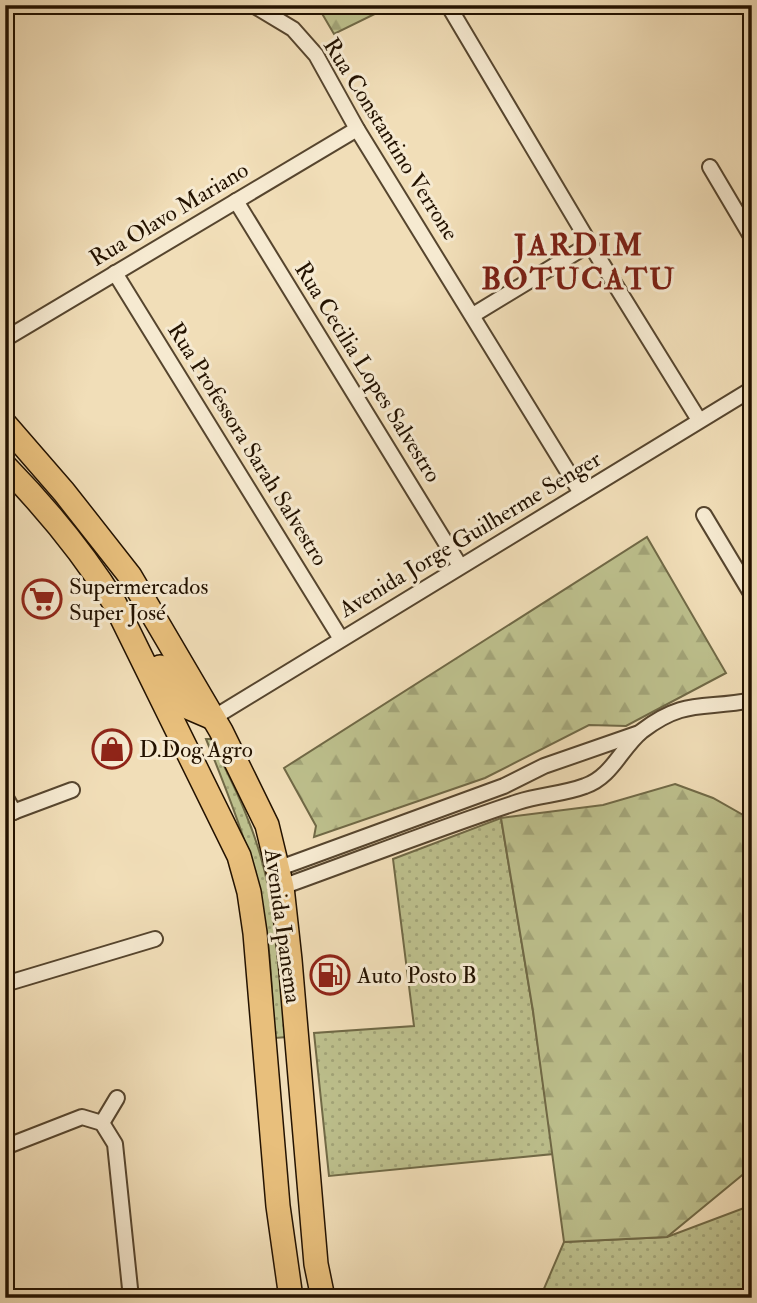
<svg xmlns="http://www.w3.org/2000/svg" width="757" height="1303" viewBox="0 0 757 1303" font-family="'IM FELL Double Pica',serif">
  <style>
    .grass { fill: url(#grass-dots); stroke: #706946; stroke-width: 2 }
    .forest { fill: url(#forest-firs); stroke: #706946; stroke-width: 2 }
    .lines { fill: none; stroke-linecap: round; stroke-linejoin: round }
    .minor-casing { stroke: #56452e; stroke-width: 18 }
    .primary-casing { stroke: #231200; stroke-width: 26 }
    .minor { stroke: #f6ead1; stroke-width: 14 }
    .primary { stroke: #e8bf7c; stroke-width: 23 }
    .labels { text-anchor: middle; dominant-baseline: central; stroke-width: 6; stroke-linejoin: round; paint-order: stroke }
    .street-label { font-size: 23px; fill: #231200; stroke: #f6ead1 }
    .poi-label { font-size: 23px; fill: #231200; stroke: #f6ead1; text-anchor: start }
    .district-label { font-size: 30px; font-weight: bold; letter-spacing: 2px; fill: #7a1f14; stroke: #f6ead1 }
  </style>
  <defs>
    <pattern id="grass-dots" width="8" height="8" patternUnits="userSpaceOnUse" patternTransform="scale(1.75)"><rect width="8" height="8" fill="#bdc08d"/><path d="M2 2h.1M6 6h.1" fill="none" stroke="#a2a478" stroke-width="1.8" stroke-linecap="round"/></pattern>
    <pattern id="forest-firs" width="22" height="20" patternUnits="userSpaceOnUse" patternTransform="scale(1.75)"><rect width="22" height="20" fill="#bdc08d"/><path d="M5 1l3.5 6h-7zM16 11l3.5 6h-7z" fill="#a2a478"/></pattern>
  </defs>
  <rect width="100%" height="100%" fill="#f1deb8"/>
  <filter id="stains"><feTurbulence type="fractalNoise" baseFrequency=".00286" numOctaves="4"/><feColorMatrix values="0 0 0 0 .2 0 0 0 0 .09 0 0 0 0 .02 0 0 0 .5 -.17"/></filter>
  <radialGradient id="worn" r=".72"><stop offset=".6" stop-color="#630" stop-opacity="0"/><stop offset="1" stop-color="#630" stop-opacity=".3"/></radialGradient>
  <!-- grass -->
  <g class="grass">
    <path d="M206 739H211C223 765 237 790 247 817 276 886 279 963 287 1037L275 1038C272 1004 272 969 267 935 257 866 232 803 206 739Z"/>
    <polygon points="501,818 533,1011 553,1154 329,1176 314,1033 414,1026 393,859"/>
    <polygon points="752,1205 752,1298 540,1298 564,1242 667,1237"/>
  </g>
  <!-- forest -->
  <g class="forest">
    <polygon points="317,5 393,5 334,34"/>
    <polygon points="647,537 726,673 626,726 589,725 485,778 314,837 316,826 284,768"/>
    <polygon points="675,784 713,798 752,820 752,1167 667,1237 564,1242 533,1011 501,818 603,805"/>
  </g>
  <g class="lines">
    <!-- minor casing -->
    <g class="minor-casing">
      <g id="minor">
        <polyline points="253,5 293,29 316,55 357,129 581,493"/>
        <polyline points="451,10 590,244 699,420"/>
        <polyline points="710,167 752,238"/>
        <polyline points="236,201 460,566"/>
        <polyline points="115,273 341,639"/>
        <polyline points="473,315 590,244"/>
        <polyline points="5,339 357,129"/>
        <polyline points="704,515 752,595"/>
        <polyline points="213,718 752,389"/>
        <polyline points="5,796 14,812"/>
        <polyline points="5,815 72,790"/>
        <polyline points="277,869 504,786 544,766 639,733"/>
        <path d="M282 887C360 859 439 828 518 802 540 795 564 794 585 786 612 777 621 748 642 731 685 698 704 710 752 700"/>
        <polyline points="5,984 155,939"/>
        <polyline points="102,1123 117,1098"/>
        <polyline points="5,1147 82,1117 102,1123 115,1144 131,1298"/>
      </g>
    </g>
    <!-- primary casing -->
    <g class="primary-casing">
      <g id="primary">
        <polyline points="5,424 64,492 130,576 221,731 267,825 282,887 290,960 316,1264 323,1298"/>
        <path d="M5 466C46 508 84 554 115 604L239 856 249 892 255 933 278 1206 291 1298"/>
        <polyline points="160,667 185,706 213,718"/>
      </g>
    </g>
    <!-- minor -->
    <use href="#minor" class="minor"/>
    <!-- primary -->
    <use href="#primary" class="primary"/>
  </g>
  <!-- icons -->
  <defs>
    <g id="supermarket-ring" transform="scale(2.0125)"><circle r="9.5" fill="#f6ead1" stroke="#8f2418" stroke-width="1.5"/><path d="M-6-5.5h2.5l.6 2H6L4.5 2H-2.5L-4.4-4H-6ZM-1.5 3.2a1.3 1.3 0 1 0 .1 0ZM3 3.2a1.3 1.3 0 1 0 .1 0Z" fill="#8f2418"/></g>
    <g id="shop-ring" transform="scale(2.0125)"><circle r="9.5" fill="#f6ead1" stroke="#8f2418" stroke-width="1.5"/><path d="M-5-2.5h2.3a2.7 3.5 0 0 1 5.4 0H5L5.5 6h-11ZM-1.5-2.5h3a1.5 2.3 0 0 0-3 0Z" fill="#8f2418"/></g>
    <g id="fuel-ring" transform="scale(2.0125)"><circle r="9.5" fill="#f6ead1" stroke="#8f2418" stroke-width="1.5"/><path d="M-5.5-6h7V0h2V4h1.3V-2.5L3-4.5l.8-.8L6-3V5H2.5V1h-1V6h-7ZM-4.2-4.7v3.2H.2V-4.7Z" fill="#8f2418"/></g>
  </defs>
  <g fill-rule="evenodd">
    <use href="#supermarket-ring" x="42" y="599"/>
    <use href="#shop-ring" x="112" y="749"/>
    <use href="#fuel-ring" x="330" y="975"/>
  </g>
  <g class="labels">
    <!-- street labels -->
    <g class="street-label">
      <text transform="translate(391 139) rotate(58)">Rua Constantino Verrone</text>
      <text transform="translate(169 214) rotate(-31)">Rua Olavo Mariano</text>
      <text transform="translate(368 372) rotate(58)">Rua Cecilia Lopes Salvestro</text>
      <text transform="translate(248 444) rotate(58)">Rua Professora Sarah Salvestro</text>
      <text transform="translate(470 534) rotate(-31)">Avenida Jorge Guilherme Senger</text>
      <text transform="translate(283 926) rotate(82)">Avenida Ipanema</text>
    </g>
    <!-- poi labels -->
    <g class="poi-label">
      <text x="69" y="586">Supermercados<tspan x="69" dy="26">Super José</tspan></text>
      <text x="139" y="749">D.Dog Agro</text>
      <text x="357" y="975">Auto Posto B</text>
    </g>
    <!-- district labels -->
    <g class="district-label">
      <text x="579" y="245">JARDIM<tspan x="579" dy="34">BOTUCATU</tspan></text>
    </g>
  </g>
  <!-- margin -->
  <rect width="757" height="1303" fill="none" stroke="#f1deb8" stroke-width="28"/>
  <rect x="7" y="7" width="743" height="1289" fill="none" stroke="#231200" stroke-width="3.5"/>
  <rect x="14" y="14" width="729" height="1275" fill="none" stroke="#231200" stroke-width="2"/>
  <rect width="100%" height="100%" filter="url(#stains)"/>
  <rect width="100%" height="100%" fill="url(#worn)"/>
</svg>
